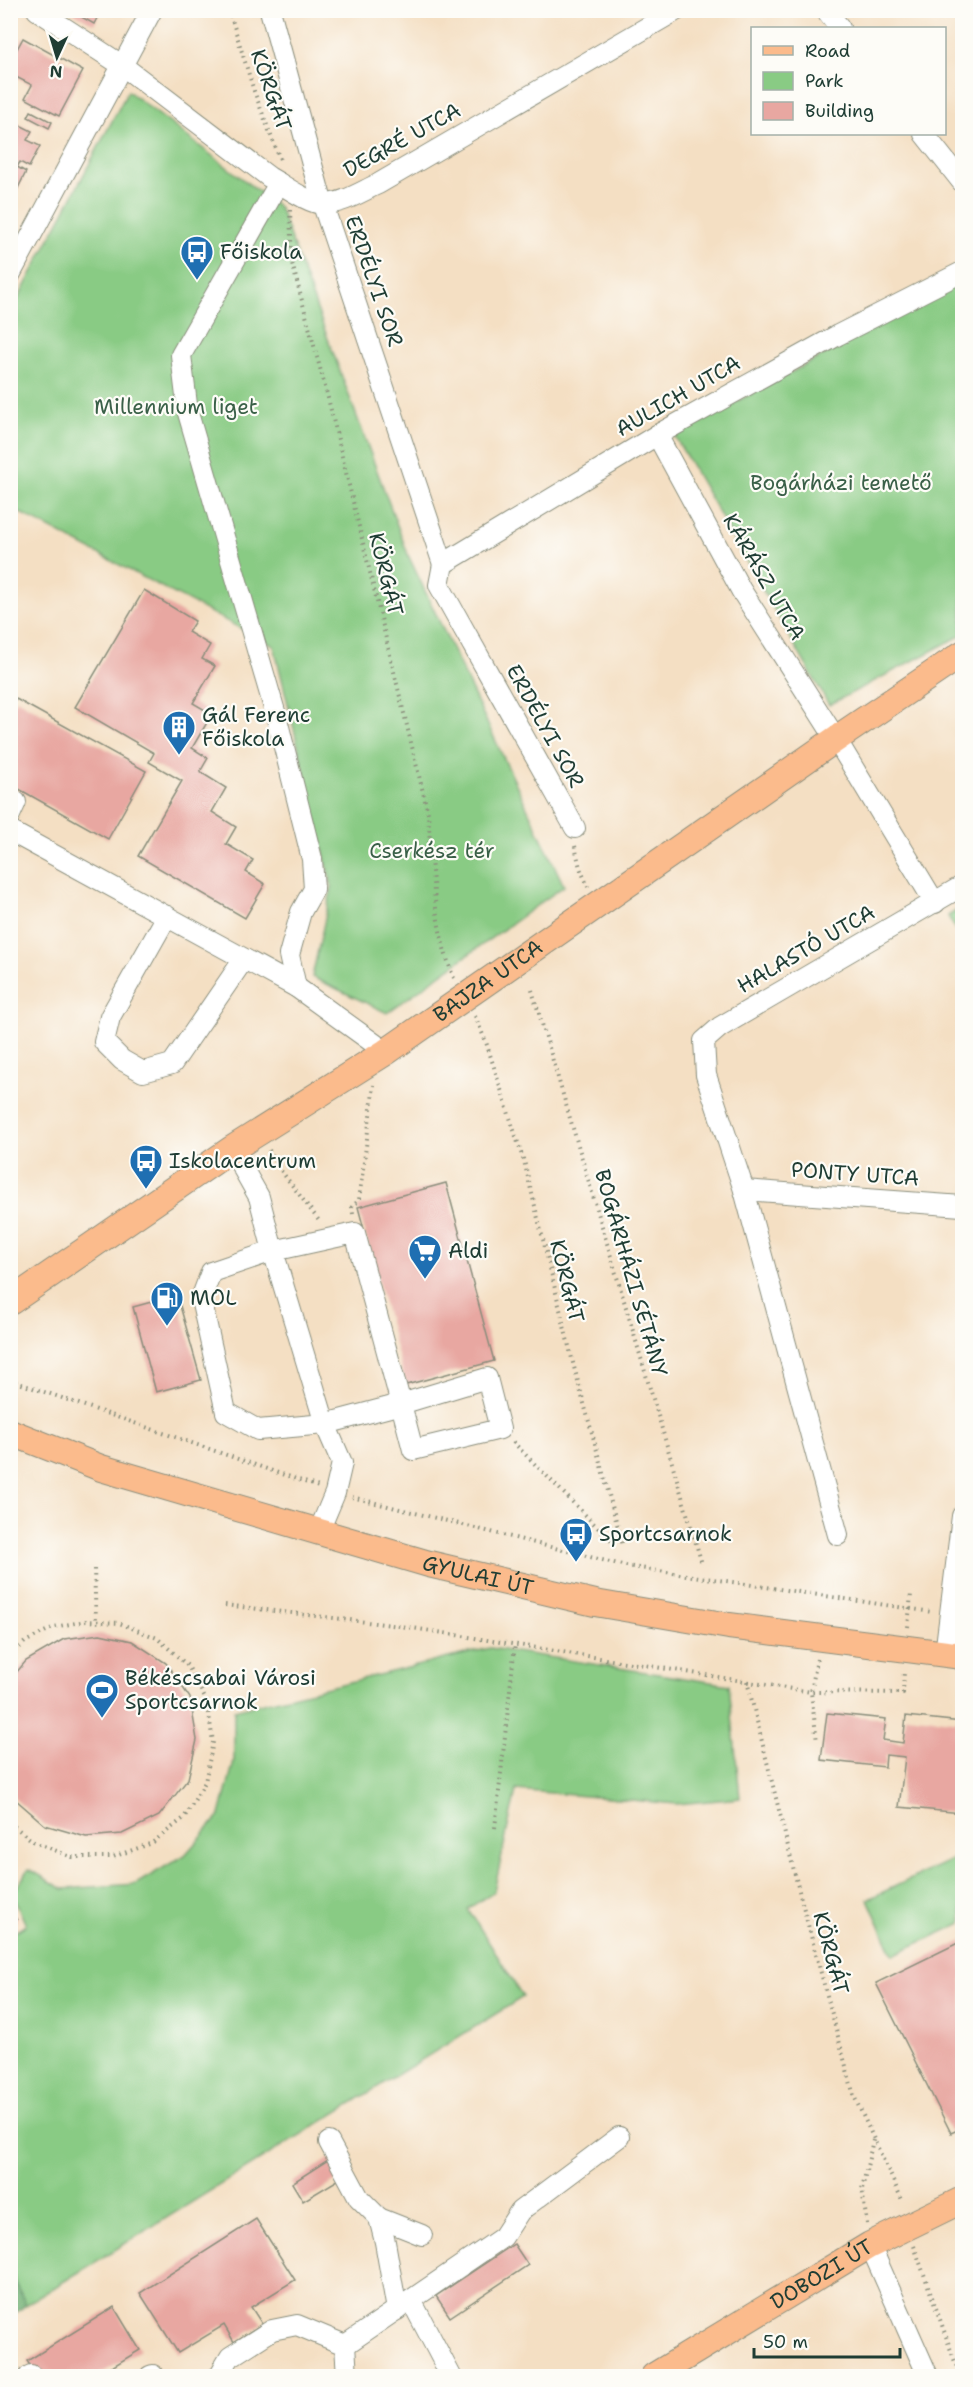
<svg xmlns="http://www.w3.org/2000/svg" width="973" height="2387" viewBox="0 0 973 2387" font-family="'Shantell Sans',sans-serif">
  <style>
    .green { fill: #89cb84; stroke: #54845c; stroke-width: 1.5 }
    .forest { fill: #6eaf72; stroke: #467653; stroke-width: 1.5 }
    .building { fill: #e8a7a1 }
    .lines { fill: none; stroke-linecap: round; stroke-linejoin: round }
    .minor-casing { stroke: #8a8e7c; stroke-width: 22 }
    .major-casing { stroke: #8a8e7c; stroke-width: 28 }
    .path { stroke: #8a8e7c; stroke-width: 4; stroke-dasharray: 1.5 4.5; stroke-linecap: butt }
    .minor { stroke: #fff; stroke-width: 20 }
    .major { stroke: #fbbb8c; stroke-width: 26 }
    .labels { text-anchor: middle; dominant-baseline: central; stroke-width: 4.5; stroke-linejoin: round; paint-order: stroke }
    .street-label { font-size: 21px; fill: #1f3d34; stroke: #fdfcf7 }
    .poi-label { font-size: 21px; fill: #1f3d34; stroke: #fdfcf7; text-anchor: start }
    .park-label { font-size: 21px; fill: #3a6048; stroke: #fdfcf7 }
  </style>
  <rect width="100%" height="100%" fill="#fdfcf7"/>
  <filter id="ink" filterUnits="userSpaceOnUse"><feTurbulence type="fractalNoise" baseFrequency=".0167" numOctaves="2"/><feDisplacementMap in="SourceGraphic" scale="12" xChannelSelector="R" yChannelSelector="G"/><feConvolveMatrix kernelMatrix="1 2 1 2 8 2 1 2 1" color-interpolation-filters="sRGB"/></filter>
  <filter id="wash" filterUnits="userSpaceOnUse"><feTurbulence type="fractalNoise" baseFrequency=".008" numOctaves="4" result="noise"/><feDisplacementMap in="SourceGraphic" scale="24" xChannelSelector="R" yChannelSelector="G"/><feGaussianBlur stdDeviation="1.35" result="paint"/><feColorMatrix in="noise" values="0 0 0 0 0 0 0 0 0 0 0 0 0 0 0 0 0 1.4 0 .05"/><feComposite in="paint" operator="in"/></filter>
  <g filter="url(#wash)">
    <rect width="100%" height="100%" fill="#f4dfc3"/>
    <!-- green -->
    <g class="green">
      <polygon points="128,91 279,207 409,557 564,886 387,1013 312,977 332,887 274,646 11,508 10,314"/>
      <polygon points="962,281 962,635 829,705 674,435"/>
      <polygon points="962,907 962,941 948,916"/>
      <polygon points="490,1648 729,1685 740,1798 677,1804 516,1790 494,1891 468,1909 523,1997 26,2305 10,2272 10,1935 26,1925 12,1894 29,1869 63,1889 136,1884 185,1855 220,1815 234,1761 234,1710"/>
      <polygon points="962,1855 962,1923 893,1955 868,1899"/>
    </g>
    <!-- forest -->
    <polygon class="forest" points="11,2272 26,2305 11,2316 10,2316"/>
    <g id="blocks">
      <!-- building -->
      <g class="building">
        <polygon points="69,10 101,10 94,24"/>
        <polygon points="23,38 83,71 59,116 25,98 32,85 10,74 10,62"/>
        <polygon points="31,111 52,122 49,128 28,117"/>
        <polygon points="10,120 32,131 27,140 40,146 29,167 20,162 17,167 26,172 14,196 10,194"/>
        <polygon points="144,590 195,621 188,632 210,645 202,659 215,666 193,703 212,714 192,748 208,758 200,772 226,788 212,812 236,827 226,844 253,860 246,872 265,884 245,918 138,856 182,781 149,762 154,753 75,707"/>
        <polygon points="16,699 146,771 108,839 10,784 10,710"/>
        <polygon points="446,1183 494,1361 406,1385 358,1207"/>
        <polygon points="177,1295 201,1380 156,1392 133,1307"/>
        <polygon points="100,1634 132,1641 166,1663 190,1698 197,1740 188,1779 159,1816 122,1834 86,1837 45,1825 15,1799 10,1789 10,1680 26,1661 64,1639"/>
        <polygon points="827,1713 886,1719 883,1740 903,1743 906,1716 962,1722 962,1813 899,1807 905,1757 886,1755 885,1767 821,1760"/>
        <polygon points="10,1909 17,1920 10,1924"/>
        <polygon points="962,1941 962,2128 951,2133 876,1983"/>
        <polygon points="331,2158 343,2177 303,2201 292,2183"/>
        <polygon points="256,2219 295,2280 251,2307 262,2324 234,2342 224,2325 178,2353 140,2293"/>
        <polygon points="514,2244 528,2265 450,2317 436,2296"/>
        <polygon points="114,2307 140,2350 97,2376 37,2376 27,2361"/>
      </g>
    </g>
  </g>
  <g filter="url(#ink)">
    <use href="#blocks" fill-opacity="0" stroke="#8a8e7c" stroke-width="1.5"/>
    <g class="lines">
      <!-- minor casing -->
      <g class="minor-casing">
        <g id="minor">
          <path d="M37 10 123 66 269 177C282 184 310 205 324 204 343 204 362 191 378 184L677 10"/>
          <polyline points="270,10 323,205 443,564"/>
          <polyline points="826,10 840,28"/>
          <polyline points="924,134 962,182"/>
          <polyline points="279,183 181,355 188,413 276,715 312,859 314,889 301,912 289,955 296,987"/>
          <polyline points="10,275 152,10"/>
          <polyline points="657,435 741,590 836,739 935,903"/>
          <polyline points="10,799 16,802 10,815"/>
          <polyline points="575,828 439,585 443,564 657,435 838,335 962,272"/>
          <polyline points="10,831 296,987 386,1052"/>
          <polyline points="167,916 110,1017 104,1042 122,1060 143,1072 172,1064 244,959"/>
          <polyline points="232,1149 259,1197 273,1251 325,1424 342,1463 335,1493 319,1531"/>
          <polyline points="744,1190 962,1206"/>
          <polygon points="355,1233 401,1404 325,1424 258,1430 226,1412 201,1299 211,1272 273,1251"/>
          <polygon points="487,1378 500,1429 413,1450 401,1404"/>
          <polyline points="838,1535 744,1190 706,1075 704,1041 720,1027 962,886"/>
          <polyline points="945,1654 962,1516"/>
          <polyline points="329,2142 359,2198 379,2218 385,2242 397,2310"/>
          <polyline points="379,2218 422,2235"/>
          <polyline points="870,2245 928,2376"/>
          <polyline points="411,2300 451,2376"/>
          <polyline points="345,2345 503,2237 520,2211 619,2137"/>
          <polyline points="345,2345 347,2376"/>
          <polyline points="29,2376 31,2375"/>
          <polyline points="150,2376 153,2375"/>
          <polyline points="220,2376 220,2374 230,2357 272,2330 297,2325 345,2345"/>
        </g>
      </g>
      <!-- major casing -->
      <g class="major-casing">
        <g id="major">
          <path id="s1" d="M10 1302 232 1149 386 1052 836 739 962 654"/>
          <path id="s2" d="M10 1432 101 1468 429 1564 595 1603 729 1626 962 1656"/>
          <path id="s3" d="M654 2376 870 2245 962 2200"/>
        </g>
      </g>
      <!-- path -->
      <g class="path">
        <polyline points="229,10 254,91 281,162"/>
        <path d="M290 210 292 263 328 398 428 813C432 868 433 927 454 978"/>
        <polyline points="575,846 580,868 588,887"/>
        <polyline points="532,990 702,1564"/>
        <polyline points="475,1016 486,1042 525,1165 574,1367 623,1546"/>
        <polyline points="269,1150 282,1172 320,1222"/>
        <polyline points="353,1214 352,1207 359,1200 374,1085"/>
        <polyline points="10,1380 319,1487"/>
        <polyline points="513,1442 614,1544"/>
        <polyline points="352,1497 626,1566 932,1612"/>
        <polyline points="94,1569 96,1621"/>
        <polyline points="225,1605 400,1626 811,1692 903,1693 904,1670"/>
        <polyline points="908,1627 911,1594"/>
        <polyline points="10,1655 25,1642 54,1627 86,1621 119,1623 157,1638 188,1666 207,1702 213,1742 205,1782 184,1818 152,1843 113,1857 72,1857 34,1842 10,1823"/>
        <polyline points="817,1659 811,1692 817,1742"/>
        <polyline points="747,1681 800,1895 854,2096 903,2202"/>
        <polyline points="495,1828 515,1644"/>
        <polyline points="867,2224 862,2189 873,2140"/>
        <polyline points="914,2246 960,2376"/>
      </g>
      <!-- minor -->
      <use href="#minor" class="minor"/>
      <!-- major -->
      <use href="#major" class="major"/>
    </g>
  </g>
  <!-- icons -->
  <defs>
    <g id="bus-pin" transform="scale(1.725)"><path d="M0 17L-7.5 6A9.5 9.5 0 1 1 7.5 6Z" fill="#1f6fb2" stroke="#fdfcf7"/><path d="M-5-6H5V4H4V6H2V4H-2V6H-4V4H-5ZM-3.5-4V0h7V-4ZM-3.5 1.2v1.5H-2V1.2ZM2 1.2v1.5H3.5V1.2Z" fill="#fff"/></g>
    <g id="building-pin" transform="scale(1.725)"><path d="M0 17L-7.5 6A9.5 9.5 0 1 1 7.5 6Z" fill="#1f6fb2" stroke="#fdfcf7"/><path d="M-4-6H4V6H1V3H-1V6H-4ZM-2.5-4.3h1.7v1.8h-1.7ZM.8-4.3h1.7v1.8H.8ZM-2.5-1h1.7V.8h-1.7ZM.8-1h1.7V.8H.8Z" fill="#fff"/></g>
    <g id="supermarket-pin" transform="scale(1.725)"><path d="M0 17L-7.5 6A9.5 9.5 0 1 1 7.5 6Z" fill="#1f6fb2" stroke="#fdfcf7"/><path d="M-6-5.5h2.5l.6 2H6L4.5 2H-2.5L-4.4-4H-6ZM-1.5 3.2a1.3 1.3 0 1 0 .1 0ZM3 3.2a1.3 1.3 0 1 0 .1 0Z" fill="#fff"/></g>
    <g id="fuel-pin" transform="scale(1.725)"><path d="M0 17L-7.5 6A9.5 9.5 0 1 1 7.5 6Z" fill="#1f6fb2" stroke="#fdfcf7"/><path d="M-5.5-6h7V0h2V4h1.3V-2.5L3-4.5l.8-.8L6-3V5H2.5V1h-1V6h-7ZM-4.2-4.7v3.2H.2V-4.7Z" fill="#fff"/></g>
    <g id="stadium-pin" transform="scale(1.725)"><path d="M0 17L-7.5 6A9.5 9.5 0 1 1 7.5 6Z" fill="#1f6fb2" stroke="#fdfcf7"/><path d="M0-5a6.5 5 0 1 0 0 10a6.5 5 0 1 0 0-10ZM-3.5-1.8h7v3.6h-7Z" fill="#fff"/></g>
  </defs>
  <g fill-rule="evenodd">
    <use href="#bus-pin" x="197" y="252"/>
    <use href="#building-pin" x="179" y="727"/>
    <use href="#bus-pin" x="146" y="1161"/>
    <use href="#supermarket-pin" x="425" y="1251"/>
    <use href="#fuel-pin" x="167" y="1298"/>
    <use href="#bus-pin" x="576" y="1534"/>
    <use href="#stadium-pin" x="102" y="1690"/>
  </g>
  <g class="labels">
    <!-- street labels -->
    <g class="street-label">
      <text transform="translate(271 90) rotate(71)">KÖRGÁT</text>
      <text transform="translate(402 140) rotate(-29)">DEGRÉ UTCA</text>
      <text transform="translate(374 281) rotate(71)">ERDÉLYI SOR</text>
      <text transform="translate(678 396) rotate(-30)">AULICH UTCA</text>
      <text transform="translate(386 574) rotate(76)">KÖRGÁT</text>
      <text transform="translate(764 577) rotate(60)">KÁRÁSZ UTCA</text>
      <text transform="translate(545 726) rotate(61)">ERDÉLYI SOR</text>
      <text transform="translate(806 949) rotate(-30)">HALASTÓ UTCA</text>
      <text stroke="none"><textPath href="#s1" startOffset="576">BAJZA UTCA</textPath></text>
      <text transform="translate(855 1174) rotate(4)">PONTY UTCA</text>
      <text transform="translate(631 1273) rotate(74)">BOGÁRHÁZI SÉTÁNY</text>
      <text transform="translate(567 1281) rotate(76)">KÖRGÁT</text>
      <text stroke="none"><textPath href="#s2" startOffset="490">GYULAI ÚT</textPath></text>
      <text transform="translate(831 1953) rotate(75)">KÖRGÁT</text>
      <text stroke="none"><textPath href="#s3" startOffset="196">DOBOZI ÚT</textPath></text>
    </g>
    <!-- poi labels -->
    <g class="poi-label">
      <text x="220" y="252">Főiskola</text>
      <text x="202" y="715">Gál Ferenc<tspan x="202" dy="24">Főiskola</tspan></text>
      <text x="169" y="1161">Iskolacentrum</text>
      <text x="448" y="1251">Aldi</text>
      <text x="190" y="1298">MOL</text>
      <text x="599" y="1534">Sportcsarnok</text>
      <text x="125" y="1678">Békéscsabai Városi<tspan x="125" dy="24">Sportcsarnok</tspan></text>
    </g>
    <!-- park labels -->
    <g class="park-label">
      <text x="176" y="407">Millennium liget</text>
      <text x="841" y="483">Bogárházi temető</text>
      <text x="432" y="851">Cserkész tér</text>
    </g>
  </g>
  <!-- margin -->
  <rect width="973" height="2387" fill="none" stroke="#fdfcf7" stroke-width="36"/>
  <!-- legend -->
  <rect x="751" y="27" width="195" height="108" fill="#fdfcf7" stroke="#a4b0a9" stroke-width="1.5"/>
  <rect x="763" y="46" width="30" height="9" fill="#fbbb8c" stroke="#a4b0a9" stroke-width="1.5"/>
  <text x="805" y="57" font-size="18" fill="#1f3d34">Road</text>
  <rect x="763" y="72" width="30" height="18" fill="#89cb84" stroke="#a4b0a9" stroke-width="1.5"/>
  <text x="805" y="87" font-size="18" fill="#1f3d34">Park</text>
  <rect x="763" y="102" width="30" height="18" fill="#e8a7a1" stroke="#a4b0a9" stroke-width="1.5"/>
  <text x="805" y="117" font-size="18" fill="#1f3d34">Building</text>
  <!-- north arrow -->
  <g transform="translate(57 57) rotate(184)" stroke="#fdfcf7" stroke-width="4.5" paint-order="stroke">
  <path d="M0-4.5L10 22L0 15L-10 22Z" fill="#1f3d34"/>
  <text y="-9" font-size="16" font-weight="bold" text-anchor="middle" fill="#1f3d34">N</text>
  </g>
  <!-- scale -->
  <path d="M754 2348v9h146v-9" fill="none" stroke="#1f3d34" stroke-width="3"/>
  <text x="763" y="2348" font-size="18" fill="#1f3d34" stroke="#fdfcf7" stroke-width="4.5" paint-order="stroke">50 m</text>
</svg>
